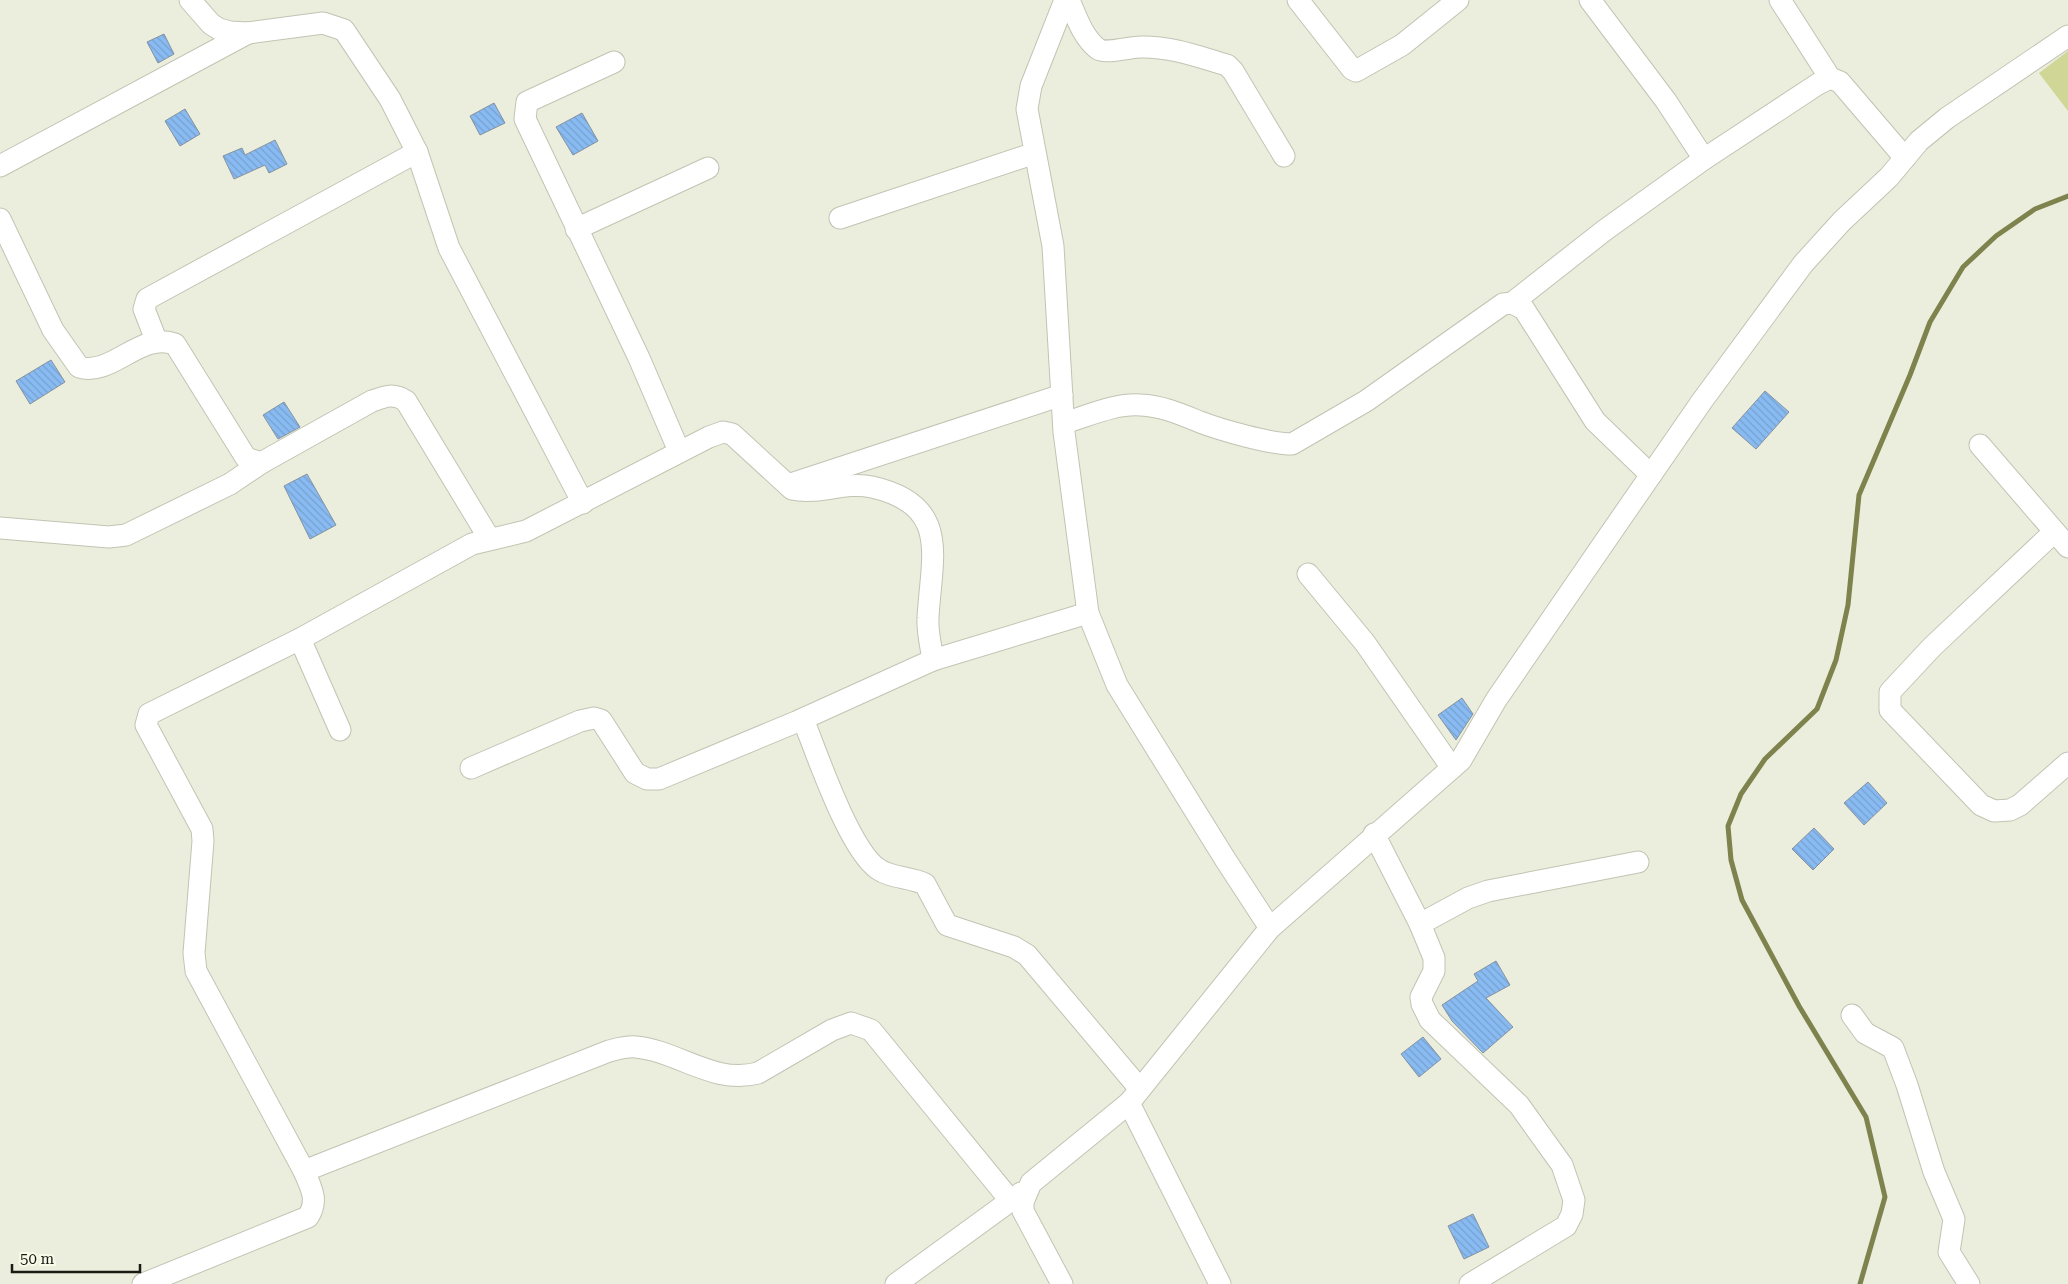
<svg xmlns="http://www.w3.org/2000/svg" width="2068" height="1284" viewBox="0 0 2068 1284" font-family="'Roboto Serif',serif">
  <style>
    .pitch { fill: #d0d796 }
    .lines { fill: none; stroke-linecap: round; stroke-linejoin: round }
    .stream { stroke: #7e834e; stroke-width: 5 }
    .building { fill: url(#building-back-hatch); stroke: #86919e }
    .minor-casing { stroke: #c1c4b3; stroke-width: 23 }
    .minor { stroke: #fff; stroke-width: 21 }
  </style>
  <defs>
    <pattern id="building-back-hatch" width="6" height="6" patternUnits="userSpaceOnUse" patternTransform="scale(1.25)"><rect width="6" height="6" fill="#89bbf3"/><path d="M-1 5l2 2M0 0l6 6M5-1l2 2" fill="none" stroke="#76a0cf"/></pattern>
  </defs>
  <rect width="100%" height="100%" fill="#ebeedc"/>
  <!-- pitch -->
  <polygon class="pitch" points="2068,51 2068,111 2039,73"/>
  <g class="lines">
    <!-- stream -->
    <polyline class="stream" points="1860,1284 1885,1197 1866,1117 1799,1006 1742,900 1731,860 1728,826 1741,794 1765,759 1817,709 1836,660 1848,605 1859,495 1910,375 1930,322 1963,267 1996,236 2035,209 2068,196"/>
  </g>
  <!-- building -->
  <g class="building">
    <polygon points="164,34 174,54 158,63 147,42"/>
    <polygon points="494,103 505,123 480,135 470,116"/>
    <polygon points="185,109 200,134 180,146 165,121"/>
    <polygon points="582,113 598,141 573,155 556,127"/>
    <polygon points="275,140 287,164 269,173 265,165 234,179 223,156 242,148 245,155"/>
    <polygon points="51,360 65,382 30,404 16,381"/>
    <polygon points="1765,391 1789,412 1756,449 1732,428"/>
    <polygon points="284,402 300,427 278,439 263,415"/>
    <polygon points="307,474 336,525 310,539 284,486"/>
    <polygon points="1462,698 1473,714 1456,740 1438,715"/>
    <polygon points="1868,782 1887,803 1864,825 1844,803"/>
    <polygon points="1814,828 1834,849 1813,870 1792,849"/>
    <polygon points="1496,961 1510,985 1486,998 1513,1027 1483,1053 1452,1021 1442,1005 1478,981 1474,974"/>
    <polygon points="1423,1037 1441,1059 1419,1077 1401,1054"/>
    <polygon points="1473,1214 1489,1247 1464,1259 1448,1226"/>
  </g>
  <g class="lines">
    <!-- minor casing -->
    <g class="minor-casing">
      <g id="minor">
        <polyline points="190,0 211,24 219,29 230,32 248,33 323,23 344,30 390,99 417,152 449,248 583,503"/>
        <polyline points="1065,0 1031,86 1027,109 1053,246 1064,432 1088,613 1117,685 1225,859 1270,928"/>
        <path d="M1069 0C1076 16 1083 38 1098 49 1105 54 1131 47 1140 47 1170 46 1199 57 1227 65L1233 71 1284 156"/>
        <polyline points="1298,0 1352,69 1356,71 1402,45 1458,0"/>
        <polyline points="1590,0 1666,101 1704,159"/>
        <polyline points="1780,0 1830,78"/>
        <polyline points="614,62 527,102 525,119 639,358 679,451"/>
        <polyline points="0,166 248,33"/>
        <polyline points="840,218 1035,153"/>
        <path d="M0 219 53 330 79 367C112 377 140 331 175 344L246 458 261 463 372 401C386 396 394 393 406 401L489 538"/>
        <polyline points="576,229 708,168"/>
        <polyline points="1512,303 1605,230 1704,159 1818,84 1830,78 1840,82 1905,158"/>
        <polyline points="156,340 144,309 147,299 417,152"/>
        <path d="M1064 423C1088 416 1115 403 1141 405 1162 406 1180 414 1200 422 1221 430 1270 444 1292 444L1366 401 1503 304 1512 303 1524 309 1595 421 1651 475"/>
        <polyline points="1980,445 2068,547"/>
        <polyline points="794,483 1062,395"/>
        <polyline points="0,528 109,537 126,535 230,484 261,463"/>
        <polyline points="2054,532 1932,647 1890,692 1890,710 1981,805 1994,811 2010,810 2020,805 2068,763"/>
        <polyline points="1308,574 1365,643 1452,768"/>
        <polyline points="300,639 340,730"/>
        <path d="M803 719C817 754 849 849 878 869 891 878 910 877 925 884L947 925 1014 947 1027 955 1140 1089"/>
        <polyline points="471,768 580,721 594,718 601,720 635,773 647,779 659,779 796,722 933,660 1088,613"/>
        <polyline points="1374,834 1420,924 1434,958 1434,971 1421,997 1422,1004 1430,1020 1519,1105 1562,1165 1574,1200 1572,1214 1566,1226 1470,1284"/>
        <polyline points="1420,924 1468,898 1488,891 1638,862"/>
        <polyline points="1852,1015 1865,1033 1893,1048 1907,1085 1934,1172 1954,1219 1949,1252 1969,1284"/>
        <polyline points="1129,1103 1220,1284"/>
        <path d="M304 1171 609 1051C617 1049 627 1046 636 1047 678 1051 714 1085 758 1073L832 1030 851 1023 871 1030 1010 1200"/>
        <path d="M143 1284 308 1217C319 1200 311 1188 304 1171L196 971 194 953 203 841 202 829 146 725 149 714 300 639 472 544 526 531 709 437 723 432 732 434 792 489C818 495 845 481 872 487 952 505 931 558 928 618 927 631 931 646 933 660"/>
        <polyline points="896,1284 1021,1193"/>
        <polyline points="1062,1284 1023,1211 1023,1202 1031,1183 1129,1103 1270,928 1461,760 1496,700 1606,540 1702,401 1803,264 1842,221 1889,177 1919,141 1947,118 2068,36"/>
      </g>
    </g>
    <!-- minor -->
    <use href="#minor" class="minor"/>
  </g>
  <!-- scale -->
  <path d="M12 1264v8h128v-8" fill="none" stroke="#1a1a14" stroke-width="2.5"/>
  <text x="20" y="1264" font-size="15" fill="#1a1a14" stroke="#f9fbe9" stroke-width="4" paint-order="stroke">50 m</text>
</svg>
